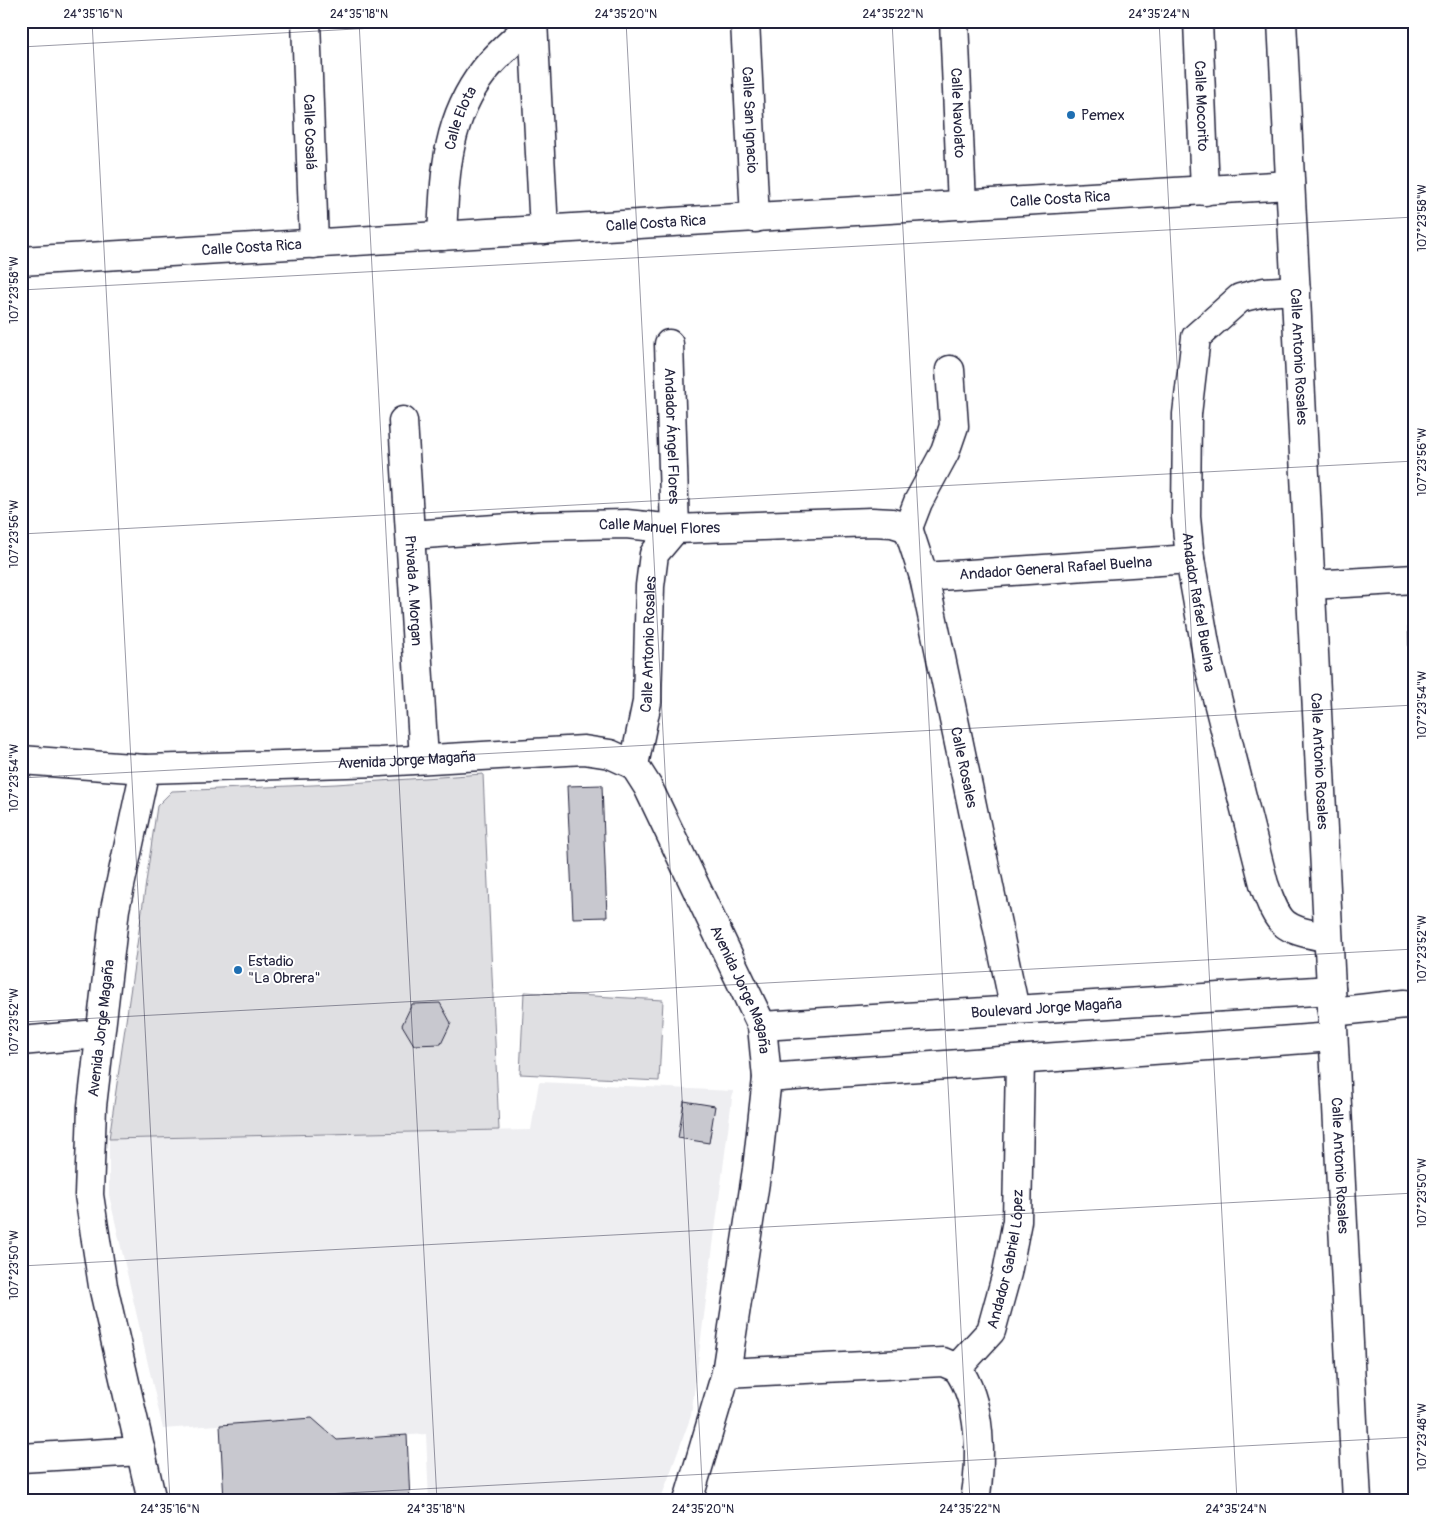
<svg xmlns="http://www.w3.org/2000/svg" width="1436" height="1522" viewBox="0 0 1436 1522" font-family="Pangolin,sans-serif">
  <style>
    .built { fill: #eeeef1 }
    .green { fill: #dfdfe2; stroke: #80808e }
    .building { fill: #c8c8cf; stroke: #22223b }
    .lines { fill: none; stroke-linecap: round; stroke-linejoin: round }
    .minor-casing { stroke: #22223b; stroke-width: 31 }
    .major-casing { stroke: #22223b; stroke-width: 31 }
    .minor { stroke: #fff; stroke-width: 28 }
    .major { stroke: #fff; stroke-width: 28 }
    .ticks { fill: none; stroke: #22223b; stroke-width: 1; stroke-opacity: 0.45 }
    .poi-dot { fill: #1f6fb2; stroke: #fff; stroke-width: 2 }
    .labels { text-anchor: middle; dominant-baseline: central; stroke-width: 4; stroke-linejoin: round; paint-order: stroke }
    .street-label { font-size: 15px; fill: #22223b; stroke: #fff }
    .poi-label { font-size: 15px; fill: #22223b; stroke: #fff; text-anchor: start }
    .neatline { fill: none; stroke: #22223b; stroke-width: 2 }
    .ticks-label { font-size: 12px; text-anchor: middle; fill: #22223b }
  </style>
  <rect width="100%" height="100%" fill="#fff"/>
  <filter id="ink" filterUnits="userSpaceOnUse"><feTurbulence type="fractalNoise" baseFrequency=".02" numOctaves="2"/><feDisplacementMap in="SourceGraphic" scale="10" xChannelSelector="R" yChannelSelector="G"/><feConvolveMatrix kernelMatrix="1 2 1 2 8 2 1 2 1" color-interpolation-filters="sRGB"/></filter>
  <g filter="url(#ink)">
    <!-- built -->
    <polygon class="built" points="539,1082 733,1091 691,1416 660,1501 429,1501 426,1434 337,1440 311,1418 163,1429 109,1195 109,1139 531,1130"/>
    <!-- green -->
    <g class="green">
      <polygon points="483,774 499,1130 109,1139 157,806 172,791 336,784"/>
      <polygon points="524,992 663,1000 659,1081 520,1074"/>
    </g>
    <!-- building -->
    <g class="building">
      <polygon points="1408,620 1415,620 1415,703 1411,703"/>
      <polygon points="602,785 607,917 573,918 567,786"/>
      <polygon points="440,1003 451,1023 441,1044 414,1045 402,1025 412,1004"/>
      <polygon points="684,1101 715,1106 709,1143 678,1138"/>
      <polygon points="312,1418 337,1440 407,1435 410,1501 224,1501 220,1425"/>
    </g>
    <g class="lines">
      <!-- minor casing -->
      <g class="minor-casing">
        <g id="minor">
          <path id="s1" d="M306 21 314 244"/>
          <polyline points="533,21 544,230"/>
          <path id="s2" d="M745 21 755 218"/>
          <path id="s3" d="M954 21 962 205"/>
          <path id="s4" d="M1198 21 1205 191"/>
          <path id="s5" d="M442 236C445 177 445 121 484 71 497 54 517 38 533 22"/>
          <path id="s6" d="M21 261 1290 185"/>
          <path id="s7" d="M1296 290 1264 292 1240 298 1196 337 1187 414 1186 517 1190 559 1209 666 1264 884C1280 929 1283 928 1328 938"/>
          <path id="s8" d="M669 344 675 529"/>
          <path id="s9" d="M403 421 424 759"/>
          <path id="s10" d="M908 528 924 577 1015 1010"/>
          <polyline points="908,528 918,502 945,452 954,426 950,370"/>
          <path id="s11" d="M411 535 538 526 626 524 675 529 872 522 892 523 908 528"/>
          <path id="s12" d="M924 577 1190 559"/>
          <polyline points="1311,585 1415,579"/>
          <polyline points="21,760 145,769"/>
          <path id="s13" d="M634 765 647 702 650 586 654 554 675 529"/>
          <polyline points="1332,1012 1405,1004 1415,1006"/>
          <path id="s14" d="M762 1026 1331 990"/>
          <polyline points="21,1041 98,1034"/>
          <polyline points="767,1078 1333,1037"/>
          <path id="s15" d="M957 1368 991 1331 1007 1273 1017 1221 1020 1060"/>
          <path d="M957 1368C982 1402 982 1460 975 1501"/>
          <polyline points="726,1373 943,1362 957,1368"/>
          <polyline points="21,1458 141,1451"/>
          <path id="s16" d="M152 1501 103 1286 89 1195 92 1106 115 909 145 769 380 762 584 750 610 754 634 765 648 787 762 1026 767 1078 757 1169 726 1373 688 1501"/>
        </g>
      </g>
      <!-- major casing -->
      <g class="major-casing">
        <g id="major">
          <path id="s17" d="M1282 21 1357 1501"/>
        </g>
      </g>
      <!-- minor -->
      <use href="#minor" class="minor"/>
      <!-- major -->
      <use href="#major" class="major"/>
    </g>
  </g>
  <!-- ticks -->
  <path class="ticks" d="M92 21 170 1501M359 21 437 1501M626 21 703 1501M892 21 970 1501M1159 21 1237 1501M21 47 504 21M21 290 1415 217M21 534 1415 461M21 778 1415 705M21 1022 1415 949M21 1266 1415 1193M192 1501 1415 1437"/>
  <!-- markers -->
  <g class="poi-dot">
    <circle cx="1071" cy="115" r="5"/>
    <circle cx="238" cy="970" r="5"/>
  </g>
  <g class="labels">
    <!-- street labels -->
    <g class="street-label">
      <text stroke="none"><textPath href="#s4" startOffset="85">Calle Mocorito</textPath></text>
      <text stroke="none"><textPath href="#s3" startOffset="92">Calle Navolato</textPath></text>
      <text stroke="none"><textPath href="#s5" startOffset="120">Calle Elota</textPath></text>
      <text stroke="none"><textPath href="#s2" startOffset="99">Calle San Ignacio</textPath></text>
      <text stroke="none"><textPath href="#s1" startOffset="111">Calle Cosalá</textPath></text>
      <text stroke="none"><textPath href="#s6" startOffset="1041">Calle Costa Rica</textPath></text>
      <text stroke="none"><textPath href="#s6" startOffset="636">Calle Costa Rica</textPath></text>
      <text stroke="none"><textPath href="#s6" startOffset="231">Calle Costa Rica</textPath></text>
      <text stroke="none"><textPath href="#s17" startOffset="336">Calle Antonio Rosales</textPath></text>
      <text stroke="none"><textPath href="#s8" startOffset="92">Andador Ángel Flores</textPath></text>
      <text stroke="none"><textPath href="#s11" startOffset="249">Calle Manuel Flores</textPath></text>
      <text stroke="none"><textPath href="#s12" startOffset="132">Andador General Rafael Buelna</textPath></text>
      <text stroke="none"><textPath href="#s9" startOffset="170">Privada A. Morgan</textPath></text>
      <text stroke="none"><textPath href="#s7" startOffset="382">Andador Rafael Buelna</textPath></text>
      <text stroke="none"><textPath href="#s13" startOffset="122">Calle Antonio Rosales</textPath></text>
      <text stroke="none"><textPath href="#s16" startOffset="1005">Avenida Jorge Magaña</textPath></text>
      <text stroke="none"><textPath href="#s17" startOffset="741">Calle Antonio Rosales</textPath></text>
      <text stroke="none"><textPath href="#s10" startOffset="246">Calle Rosales</textPath></text>
      <text stroke="none"><textPath href="#s16" startOffset="1485">Avenida Jorge Magaña</textPath></text>
      <text stroke="none"><textPath href="#s14" startOffset="285">Boulevard Jorge Magaña</textPath></text>
      <text stroke="none"><textPath href="#s16" startOffset="480">Avenida Jorge Magaña</textPath></text>
      <text stroke="none"><textPath href="#s17" startOffset="1146">Calle Antonio Rosales</textPath></text>
      <text stroke="none"><textPath href="#s15" startOffset="124">Andador Gabriel López</textPath></text>
    </g>
    <!-- poi labels -->
    <g class="poi-label">
      <text x="1081" y="115">Pemex</text>
      <text x="248" y="961">Estadio<tspan x="248" dy="17">"La Obrera"</tspan></text>
    </g>
  </g>
  <!-- margin -->
  <rect width="1436" height="1522" fill="none" stroke="#fff" stroke-width="55"/>
  <rect x="28" y="28" width="1380" height="1466" class="neatline"/>
  <g class="ticks-label">
    <text x="93" y="18">24°35'16"N</text>
    <text x="359" y="18">24°35'18"N</text>
    <text x="626" y="18">24°35'20"N</text>
    <text x="893" y="18">24°35'22"N</text>
    <text x="1159" y="18">24°35'24"N</text>
    <text transform="translate(1422 218) rotate(-90)" y="4">107°23'58"W</text>
    <text transform="translate(14 290) rotate(-90)" y="4">107°23'58"W</text>
    <text transform="translate(1422 462) rotate(-90)" y="4">107°23'56"W</text>
    <text transform="translate(14 534) rotate(-90)" y="4">107°23'56"W</text>
    <text transform="translate(1422 705) rotate(-90)" y="4">107°23'54"W</text>
    <text transform="translate(14 778) rotate(-90)" y="4">107°23'54"W</text>
    <text transform="translate(1422 949) rotate(-90)" y="4">107°23'52"W</text>
    <text transform="translate(14 1022) rotate(-90)" y="4">107°23'52"W</text>
    <text transform="translate(1422 1193) rotate(-90)" y="4">107°23'50"W</text>
    <text transform="translate(14 1265) rotate(-90)" y="4">107°23'50"W</text>
    <text transform="translate(1422 1437) rotate(-90)" y="4">107°23'48"W</text>
    <text x="170" y="1513">24°35'16"N</text>
    <text x="436" y="1513">24°35'18"N</text>
    <text x="703" y="1513">24°35'20"N</text>
    <text x="970" y="1513">24°35'22"N</text>
    <text x="1236" y="1513">24°35'24"N</text>
  </g>
</svg>
